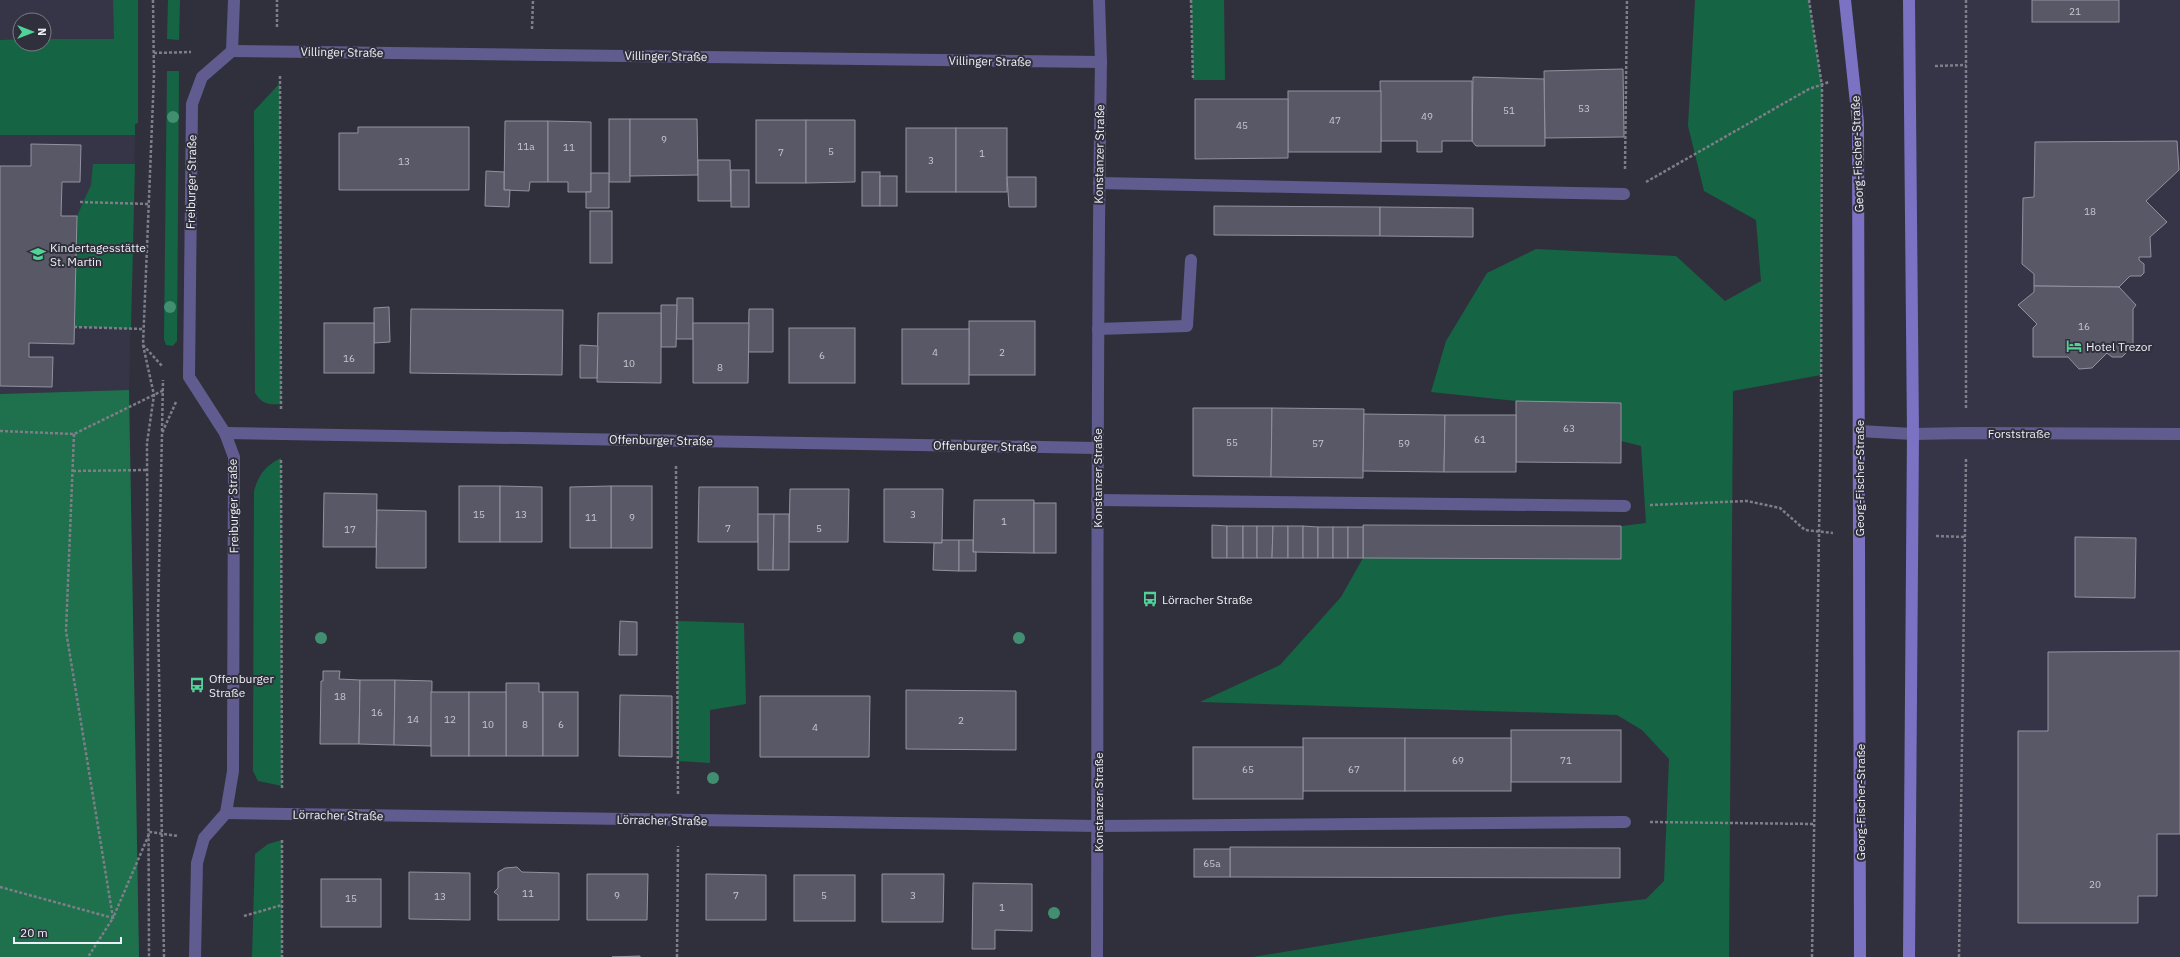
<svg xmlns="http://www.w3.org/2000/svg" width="2180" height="957" viewBox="0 0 2180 957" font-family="'IBM Plex Sans',sans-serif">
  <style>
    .built { fill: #363548 }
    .green { fill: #156443 }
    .forest { fill: #1f714d }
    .building { fill: #585866; stroke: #9291a0 }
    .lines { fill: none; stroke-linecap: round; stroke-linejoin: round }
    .path { stroke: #7e7e89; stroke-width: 2.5; stroke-dasharray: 3 2; stroke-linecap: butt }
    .lane { stroke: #615c8f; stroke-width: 12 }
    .street { stroke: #615c8f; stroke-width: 12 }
    .secondary { stroke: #7c72c4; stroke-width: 12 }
    .tree { fill: #428e71 }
    .labels { text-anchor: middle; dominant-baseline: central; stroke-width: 4; stroke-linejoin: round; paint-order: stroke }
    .number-label { font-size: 10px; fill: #c8c8d2 }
    .street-label { font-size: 12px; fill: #eeeef6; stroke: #30303c }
    .poi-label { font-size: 12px; fill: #eeeef6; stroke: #30303c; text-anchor: start }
  </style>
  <rect width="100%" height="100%" fill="#30303c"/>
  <!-- built -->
  <g class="built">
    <polygon points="0,0 132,0 114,39 44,39 44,20 20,20 20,39 0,40"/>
    <polygon points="1912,0 2180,0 2180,957 1908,957"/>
    <polygon points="0,135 135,135 129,390 0,394"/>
  </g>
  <!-- green -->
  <g class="green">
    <polygon points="113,0 138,0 138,123 135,124 135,135 0,135 0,40 20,39 20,44 44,44 44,39 114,39"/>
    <polygon points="168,0 180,0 179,40 167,39"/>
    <polygon points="1191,0 1224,0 1225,80 1193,80"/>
    <polygon points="1695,0 1809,0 1822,86 1821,375 1733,391 1729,957 1253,957 1507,915 1646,899 1664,881 1669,759 1642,730 1617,715 1200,702 1280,665 1341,597 1363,558 1646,523 1641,446 1621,441 1621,403 1516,401 1431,392 1446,341 1487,273 1536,249 1676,256 1725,301 1761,281 1756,220 1704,191 1688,126"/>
    <polygon points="167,71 179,71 177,341 173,346 166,345 164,339"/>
    <path d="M280 83 281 404C268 405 262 404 255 393L254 111Z"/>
    <polygon points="93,164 135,164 131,329 74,327 77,216 91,185"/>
    <path d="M281 458 282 786 258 781 253 771 254 491C259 474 265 466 281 458Z"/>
    <polygon points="677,621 744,623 746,704 710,710 710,763 678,761"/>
    <polygon points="282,840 282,957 252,957 255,854 268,844"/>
  </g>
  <!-- forest -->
  <polygon class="forest" points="129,390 139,957 0,957 0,394"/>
  <!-- building -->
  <g class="building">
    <rect x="2032" y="0" width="87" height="22"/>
    <polygon points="1623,69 1624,137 1545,138 1544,71"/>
    <polygon points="1473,77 1544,79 1545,146 1476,146 1472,141"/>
    <polygon points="1380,81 1472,81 1472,141 1442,141 1442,152 1417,152 1417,141 1381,141"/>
    <rect x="1288" y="91" width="93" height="61"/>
    <polygon points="1195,99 1288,99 1288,158 1195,159"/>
    <rect x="609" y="119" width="21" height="63"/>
    <polygon points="630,119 697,119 698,175 630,176"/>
    <rect x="756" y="120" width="50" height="63"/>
    <polygon points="806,120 855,120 855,182 806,183"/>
    <polygon points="505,121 548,121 548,182 530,182 529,191 504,190"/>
    <polygon points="548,121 591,122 591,192 568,192 568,182 548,182"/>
    <polygon points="358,127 469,127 469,190 339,190 339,133 358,133"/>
    <rect x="906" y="128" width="50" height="64"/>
    <rect x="956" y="128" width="51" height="64"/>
    <polygon points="2177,141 2179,170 2146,201 2167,222 2150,237 2151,257 2139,257 2139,260 2144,264 2144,273 2141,276 2130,276 2119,287 2034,286 2034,274 2022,264 2023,198 2034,197 2035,142"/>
    <polygon points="31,144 81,145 80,182 62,182 61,216 77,216 74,344 29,343 29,357 53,357 52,387 0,386 0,166 31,166"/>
    <polygon points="698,160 730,160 731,201 698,201"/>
    <rect x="731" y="170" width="18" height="37"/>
    <polygon points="486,171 504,172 504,190 510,190 509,207 485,206"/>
    <rect x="862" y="172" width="18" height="34"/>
    <polygon points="591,173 609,173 609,208 586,208 586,192 591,192"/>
    <rect x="880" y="176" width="17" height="30"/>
    <polygon points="1007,177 1036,177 1036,207 1009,207"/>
    <polygon points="1214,206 1380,207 1380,236 1214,235"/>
    <polygon points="1380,207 1473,208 1473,237 1380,236"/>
    <rect x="590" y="211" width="22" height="52"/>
    <polygon points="2034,286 2119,287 2136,305 2133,309 2133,346 2122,357 2112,357 2107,353 2092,368 2079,369 2068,357 2033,357 2033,328 2037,324 2018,305 2034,292"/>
    <polygon points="677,298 693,298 693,339 676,339"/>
    <polygon points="661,305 677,305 676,347 661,347"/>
    <polygon points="389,307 390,342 374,343 374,308"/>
    <polygon points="411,309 563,310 562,375 410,373"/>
    <polygon points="749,309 773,309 773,352 748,352"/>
    <polygon points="598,313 661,313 661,383 597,382"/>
    <rect x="969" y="321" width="66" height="54"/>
    <rect x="324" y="323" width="50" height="50"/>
    <polygon points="693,323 749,323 748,383 693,383"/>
    <rect x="789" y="328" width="66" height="55"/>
    <rect x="902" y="329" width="67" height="55"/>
    <polygon points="580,345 598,346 597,378 580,378"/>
    <polygon points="1516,401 1621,403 1621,463 1516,462"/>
    <polygon points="1193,408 1272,408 1271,477 1193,476"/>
    <polygon points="1272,408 1364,409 1363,478 1271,477"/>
    <polygon points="1364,414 1445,415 1444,472 1363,471"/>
    <polygon points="1445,415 1516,415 1516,472 1444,472"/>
    <rect x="459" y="486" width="41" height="56"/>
    <polygon points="500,486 542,487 542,542 500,542"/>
    <rect x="611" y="486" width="41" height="62"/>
    <polygon points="611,486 611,548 570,548 570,487"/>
    <polygon points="699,487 758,487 758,542 698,542"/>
    <polygon points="790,489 849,489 848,542 789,542"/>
    <polygon points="884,489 943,489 942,543 884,542"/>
    <polygon points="324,493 377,494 376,547 323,547"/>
    <polygon points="974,500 1034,500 1034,553 973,552"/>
    <rect x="1034" y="503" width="22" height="50"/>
    <polygon points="377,510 426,511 426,568 376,568"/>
    <polygon points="758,514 774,514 773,570 758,570"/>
    <polygon points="774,514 789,514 789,570 773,570"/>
    <polygon points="1212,525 1227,526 1227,558 1212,558"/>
    <polygon points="1363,525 1621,526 1621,559 1363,558"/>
    <rect x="1227" y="526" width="16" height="32"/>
    <rect x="1243" y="526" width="14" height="32"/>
    <polygon points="1257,526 1273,526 1272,558 1257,558"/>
    <polygon points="1273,526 1288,526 1288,558 1272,558"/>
    <rect x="1288" y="526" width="15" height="32"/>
    <polygon points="1303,526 1318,527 1318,558 1303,558"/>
    <rect x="1318" y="527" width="15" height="31"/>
    <rect x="1333" y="527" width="15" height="31"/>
    <rect x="1348" y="527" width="15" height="31"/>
    <polygon points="2075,537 2136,538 2135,598 2075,597"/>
    <polygon points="942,540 959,540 959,571 933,570 934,543 942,543"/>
    <polygon points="959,540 973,540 973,552 976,552 976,571 959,571"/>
    <polygon points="620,621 637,622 637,655 619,655"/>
    <polygon points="2180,651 2180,834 2157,834 2157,896 2138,896 2138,923 2018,923 2018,731 2048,731 2048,652"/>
    <polygon points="323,671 340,671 339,679 360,680 359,744 320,744 321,681 323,681"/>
    <polygon points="360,680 395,680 394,745 359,744"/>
    <polygon points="395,680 432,681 431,746 394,745"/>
    <polygon points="506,683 539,683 539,692 543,692 543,756 506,756"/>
    <polygon points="906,690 1016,691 1016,750 906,749"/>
    <rect x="431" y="692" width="38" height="64"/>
    <rect x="469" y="692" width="37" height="64"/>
    <rect x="543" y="692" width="35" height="64"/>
    <polygon points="620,695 672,696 672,757 619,756"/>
    <polygon points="760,696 870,696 869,757 760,757"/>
    <rect x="1511" y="730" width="110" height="52"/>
    <rect x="1303" y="738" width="102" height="53"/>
    <rect x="1405" y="738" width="106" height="53"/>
    <rect x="1193" y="747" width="110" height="52"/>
    <polygon points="1230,847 1620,848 1620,878 1230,877"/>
    <rect x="1194" y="849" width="36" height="28"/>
    <polygon points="517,867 522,872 559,873 559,920 498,920 498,895 494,892 498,888 498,872 505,868"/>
    <polygon points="409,872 470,873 470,920 409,919"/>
    <polygon points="587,874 648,874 647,920 587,920"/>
    <polygon points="706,874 766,875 766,920 706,920"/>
    <polygon points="882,874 944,874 943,922 882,922"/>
    <rect x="794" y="875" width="61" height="46"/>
    <rect x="321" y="879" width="60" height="48"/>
    <polygon points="973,883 1032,884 1032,931 995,930 995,949 972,949"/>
    <polygon points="640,956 640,957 612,957"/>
  </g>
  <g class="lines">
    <!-- path -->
    <g class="path">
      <polyline points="153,0 154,75 143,345 163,367"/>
      <polyline points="1191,0 1193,80"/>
      <polyline points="1809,0 1822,86 1821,414 1812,957"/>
      <polyline points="1966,0 1966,409"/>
      <polyline points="277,27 277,0"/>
      <polyline points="532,29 533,0"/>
      <polyline points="154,53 191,52"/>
      <polyline points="1935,66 1966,65"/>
      <polyline points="280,76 281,409"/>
      <polyline points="1625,169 1627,0"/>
      <polyline points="1646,182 1809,89 1829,82"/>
      <polyline points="80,202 149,204"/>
      <polyline points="74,327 143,329"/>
      <polyline points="143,345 154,395 147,443 149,957"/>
      <polyline points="0,431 74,434 164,390"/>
      <polyline points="162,431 163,380"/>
      <polyline points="74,434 66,631 113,918 88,957"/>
      <polyline points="281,460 282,789"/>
      <polyline points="676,466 678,795"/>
      <polyline points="73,471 147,470"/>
      <polyline points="1650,505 1747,501 1780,508 1805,530 1833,533"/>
      <polyline points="1936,536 1965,537"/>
      <polyline points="1650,822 1815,824"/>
      <polyline points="282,840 282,957"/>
      <polyline points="0,887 113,918 150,832 178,836"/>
      <polyline points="244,916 282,905"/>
      <polyline points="164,957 158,616 162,433 176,402"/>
      <polyline points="677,957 678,846"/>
      <polyline points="1959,957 1966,458"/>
    </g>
    <!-- lane -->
    <g class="lane">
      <polyline points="1099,183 1624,194"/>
      <polyline points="1098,329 1187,326 1191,260"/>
      <polyline points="1097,500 1625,506"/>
      <polyline points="1098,826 1625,822"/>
    </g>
    <!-- street -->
    <g class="street">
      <polyline points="232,51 1101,62"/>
      <polyline points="1859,431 1913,434 1965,433 2180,434"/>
      <polyline points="225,433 1096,448"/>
      <polyline points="226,813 1098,826"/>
      <polyline points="195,957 197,863 204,838 226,813 233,771 234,457 225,433 189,377 192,104 202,77 232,51 234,0"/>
      <path d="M1097 957C1098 659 1096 360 1101 62L1099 0"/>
    </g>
    <!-- secondary -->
    <g class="secondary">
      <polyline points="1845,0 1858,122 1860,957"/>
      <polyline points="1909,957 1913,434 1909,0"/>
    </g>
  </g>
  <!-- trees -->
  <g class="tree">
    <circle cx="173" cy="117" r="6"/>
    <circle cx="170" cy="307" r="6"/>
    <circle cx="321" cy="638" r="6"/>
    <circle cx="1019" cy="638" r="6"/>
    <circle cx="713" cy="778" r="6"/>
    <circle cx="1054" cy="913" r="6"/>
  </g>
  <!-- icons -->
  <defs>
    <g id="school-bare" transform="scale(1.2)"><path d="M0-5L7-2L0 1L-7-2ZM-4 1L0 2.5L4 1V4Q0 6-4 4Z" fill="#51d398" stroke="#30303c" stroke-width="2.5" paint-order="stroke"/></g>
    <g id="hotel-bare" transform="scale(1.2)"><path d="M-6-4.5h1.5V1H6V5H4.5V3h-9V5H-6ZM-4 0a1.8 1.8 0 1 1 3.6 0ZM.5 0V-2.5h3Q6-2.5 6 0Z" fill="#51d398" stroke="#30303c" stroke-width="2.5" paint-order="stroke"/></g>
    <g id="bus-bare" transform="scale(1.2)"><path d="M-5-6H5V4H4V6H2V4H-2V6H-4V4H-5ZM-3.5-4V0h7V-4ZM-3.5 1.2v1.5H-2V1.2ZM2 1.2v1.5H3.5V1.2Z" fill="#51d398" stroke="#30303c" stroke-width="2.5" paint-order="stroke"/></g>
  </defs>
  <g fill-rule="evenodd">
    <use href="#school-bare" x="38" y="254"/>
    <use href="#hotel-bare" x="2074" y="346"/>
    <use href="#bus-bare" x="1150" y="599"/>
    <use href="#bus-bare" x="197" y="685"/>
  </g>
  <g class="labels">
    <!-- number labels -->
    <g class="number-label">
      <text x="2075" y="11">21</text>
      <text x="1584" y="108">53</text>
      <text x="1509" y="110">51</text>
      <text x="1427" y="116">49</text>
      <text x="1335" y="120">47</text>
      <text x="1242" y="125">45</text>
      <text x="664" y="139">9</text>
      <text x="526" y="146">11a</text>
      <text x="569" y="147">11</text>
      <text x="831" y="151">5</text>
      <text x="781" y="152">7</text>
      <text x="982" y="153">1</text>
      <text x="931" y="160">3</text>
      <text x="404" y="161">13</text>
      <text x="2090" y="211">18</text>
      <text x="2084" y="326">16</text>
      <text x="935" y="352">4</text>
      <text x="1002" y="352">2</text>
      <text x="822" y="355">6</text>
      <text x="349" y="358">16</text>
      <text x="629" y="363">10</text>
      <text x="720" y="367">8</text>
      <text x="1569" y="428">63</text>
      <text x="1480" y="439">61</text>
      <text x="1232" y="442">55</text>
      <text x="1318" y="443">57</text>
      <text x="1404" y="443">59</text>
      <text x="479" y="514">15</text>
      <text x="521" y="514">13</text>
      <text x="913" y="514">3</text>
      <text x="591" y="517">11</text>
      <text x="632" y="517">9</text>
      <text x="1004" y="521">1</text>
      <text x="728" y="528">7</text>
      <text x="819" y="528">5</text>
      <text x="350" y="529">17</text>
      <text x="340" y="696">18</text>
      <text x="377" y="712">16</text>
      <text x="413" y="719">14</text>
      <text x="450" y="719">12</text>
      <text x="961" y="720">2</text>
      <text x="488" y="724">10</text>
      <text x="525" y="724">8</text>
      <text x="561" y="724">6</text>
      <text x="815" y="727">4</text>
      <text x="1458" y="760">69</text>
      <text x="1566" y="760">71</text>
      <text x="1248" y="769">65</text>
      <text x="1354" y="769">67</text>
      <text x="1212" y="863">65a</text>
      <text x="2095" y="884">20</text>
      <text x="528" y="893">11</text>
      <text x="617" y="895">9</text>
      <text x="736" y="895">7</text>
      <text x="824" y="895">5</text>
      <text x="913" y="895">3</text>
      <text x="440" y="896">13</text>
      <text x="351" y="898">15</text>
      <text x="1002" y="907">1</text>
    </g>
    <!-- street labels -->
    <g class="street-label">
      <text transform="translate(342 52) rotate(1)">Villinger Straße</text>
      <text transform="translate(666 56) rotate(1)">Villinger Straße</text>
      <text transform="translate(990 61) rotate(1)">Villinger Straße</text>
      <text transform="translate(1099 154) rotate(-89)">Konstanzer Straße</text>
      <text transform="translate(1857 154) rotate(-92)">Georg-Fischer-Straße</text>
      <text transform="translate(191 182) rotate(-89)">Freiburger Straße</text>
      <text x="2019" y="433">Forststraße</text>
      <text transform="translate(661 440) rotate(1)">Offenburger Straße</text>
      <text transform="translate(985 446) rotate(1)">Offenburger Straße</text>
      <text transform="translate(1097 478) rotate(-90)">Konstanzer Straße</text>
      <text transform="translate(1859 478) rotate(-90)">Georg-Fischer-Straße</text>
      <text transform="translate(233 506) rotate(-91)">Freiburger Straße</text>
      <text transform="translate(1098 802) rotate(-90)">Konstanzer Straße</text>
      <text transform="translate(1860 802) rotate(-90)">Georg-Fischer-Straße</text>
      <text transform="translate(338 815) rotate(1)">Lörracher Straße</text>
      <text transform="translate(662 820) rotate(1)">Lörracher Straße</text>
    </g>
    <!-- poi labels -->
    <g class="poi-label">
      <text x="50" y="247">Kindertagesstätte<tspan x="50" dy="14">St. Martin</tspan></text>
      <text x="2086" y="346">Hotel Trezor</text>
      <text x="1162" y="599">Lörracher Straße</text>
      <text x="209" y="678">Offenburger<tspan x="209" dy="14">Straße</tspan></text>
    </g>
  </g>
  <!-- north arrow -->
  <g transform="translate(32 32) rotate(90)"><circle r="19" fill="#30303c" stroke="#7c7c86"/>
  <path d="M0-3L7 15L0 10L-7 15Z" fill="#51d398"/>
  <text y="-6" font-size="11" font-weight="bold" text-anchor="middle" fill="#eeeef6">N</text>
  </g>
  <!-- scale -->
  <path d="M14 937v6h107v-6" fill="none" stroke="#eeeef6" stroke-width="2"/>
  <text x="20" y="937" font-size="12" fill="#eeeef6" stroke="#30303c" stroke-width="3" paint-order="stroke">20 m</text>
</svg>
